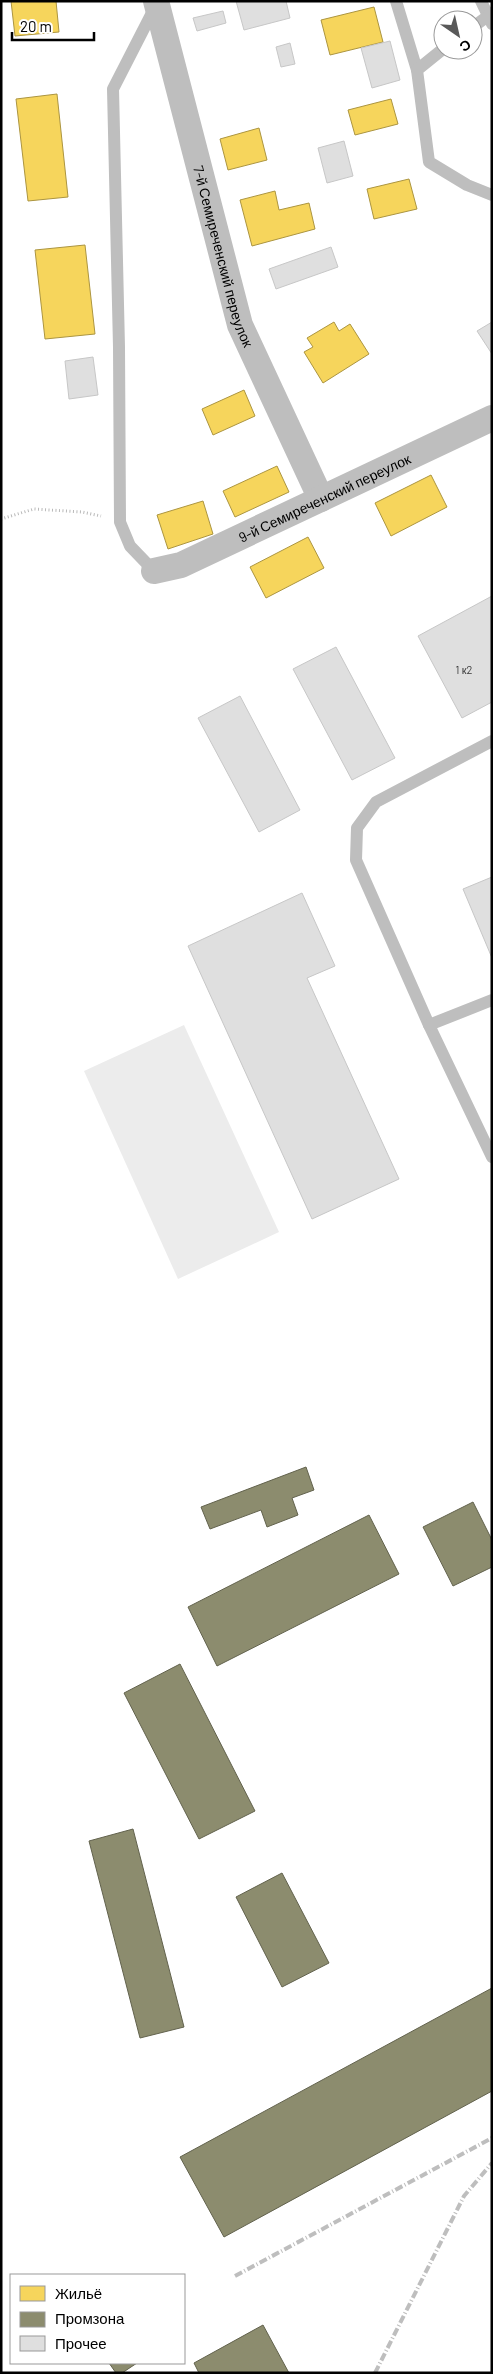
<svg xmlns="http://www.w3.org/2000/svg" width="493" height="2374" viewBox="0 0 493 2374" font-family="Barlow,sans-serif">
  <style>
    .green { fill: #ececec }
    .homes { fill: #f6d55c; stroke: #ac9540 }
    .industry { fill: #8c8c6e; stroke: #62624d }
    .building { fill: #dfdfdf; stroke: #c7c7c7 }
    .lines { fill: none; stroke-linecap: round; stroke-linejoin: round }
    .path { stroke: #b9b9b9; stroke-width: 3; stroke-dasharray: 1 2.5; stroke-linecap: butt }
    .service { stroke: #bebebe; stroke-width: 12 }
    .minor { stroke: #bebebe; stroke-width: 26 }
    .rail { stroke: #bebebe; stroke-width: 4; stroke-dasharray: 8 2.5 1 2.5; stroke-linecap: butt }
    .labels { text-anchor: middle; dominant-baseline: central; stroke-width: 5; stroke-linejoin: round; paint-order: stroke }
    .number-label { font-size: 11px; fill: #383838 }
    .street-label { font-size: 14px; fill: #000; stroke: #fff }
  </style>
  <rect width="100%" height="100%" fill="#fff"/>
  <!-- green -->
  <polygon class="green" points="184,1025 279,1232 178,1279 84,1071"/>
  <!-- homes -->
  <g class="homes">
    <polygon points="11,1 56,1 59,32 15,36"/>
    <polygon points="374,7 383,42 330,55 321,20"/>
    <polygon points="57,94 68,197 28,201 16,99"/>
    <polygon points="391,99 398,124 355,135 348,110"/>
    <polygon points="259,128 267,160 228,170 220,139"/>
    <polygon points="409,179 417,209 374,219 367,189"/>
    <polygon points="275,191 279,210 309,203 315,229 252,246 240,200"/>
    <polygon points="85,245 95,334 45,339 35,250"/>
    <polygon points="334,322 339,331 350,324 369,354 323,383 304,352 313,347 307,338"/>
    <polygon points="244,390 255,416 213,435 202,409"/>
    <polygon points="277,466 289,492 235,517 223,491"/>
    <polygon points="431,475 447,507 391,536 375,503"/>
    <polygon points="203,501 213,534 168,549 157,515"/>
    <polygon points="308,537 324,568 266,598 250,567"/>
  </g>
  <!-- industry -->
  <g class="industry">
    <polygon points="306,1467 314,1490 292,1498 298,1515 267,1527 261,1510 210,1529 201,1507"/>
    <polygon points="473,1502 492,1540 492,1567 453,1586 423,1527"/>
    <polygon points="369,1515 399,1574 217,1666 188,1607"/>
    <polygon points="180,1664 255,1811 199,1839 124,1693"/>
    <polygon points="133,1829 184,2027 140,2038 89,1841"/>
    <polygon points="282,1873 329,1963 282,1987 236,1897"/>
    <polygon points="492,1988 492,2091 224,2237 180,2157"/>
    <polygon points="263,2325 289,2373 199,2373 194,2363"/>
    <polygon points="109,2363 137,2363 122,2373 116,2373"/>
  </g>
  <!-- building -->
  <g class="building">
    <polygon points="236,1 286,1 290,18 244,30"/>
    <polygon points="223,11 226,23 197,31 193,18"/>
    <polygon points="390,41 400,80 372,88 361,48"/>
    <polygon points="290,43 295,64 281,67 276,47"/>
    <polygon points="344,141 353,176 327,183 318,148"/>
    <polygon points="331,247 338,267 276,289 269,269"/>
    <polygon points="492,322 492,354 477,331"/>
    <polygon points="93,357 98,395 69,399 65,361"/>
    <polygon points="492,596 492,702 462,718 418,636"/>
    <polygon points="336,647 395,758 352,780 293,669"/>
    <polygon points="240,696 300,810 259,832 198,718"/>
    <polygon points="492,877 492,958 463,889"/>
    <polygon points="302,893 335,966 307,978 399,1179 312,1219 188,946"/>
  </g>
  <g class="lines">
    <!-- path -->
    <polyline class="path" points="1,519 34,509 82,512 101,516"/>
    <!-- service -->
    <g class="service">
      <polyline points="396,1 417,70"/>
      <polyline points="481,1 492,24"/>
      <polyline points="473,27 492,13"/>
      <polyline points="443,49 417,70 429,162 467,185 492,195"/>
      <polyline points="154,571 130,546 120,522 119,347 113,89 155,7"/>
      <polyline points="492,741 376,802 357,828 356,860 429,1025 492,1157"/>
      <polyline points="429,1025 492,1000"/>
    </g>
    <!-- minor -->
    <g class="minor">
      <path id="s1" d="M156 1 240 325 321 499"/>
      <path id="s2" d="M154 571 181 565 492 418"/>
    </g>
    <!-- rail -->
    <g class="rail">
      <polyline points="235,2276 492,2138"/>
      <polyline points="375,2373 464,2196 492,2163"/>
    </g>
  </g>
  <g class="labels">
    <!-- number labels -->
    <g class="number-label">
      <text x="464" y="669">1 к2</text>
    </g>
    <!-- street labels -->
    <g class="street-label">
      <text stroke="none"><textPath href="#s1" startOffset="264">7-й Семиреченский переулок</textPath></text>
      <text stroke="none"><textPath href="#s2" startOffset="186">9-й Семиреченский переулок</textPath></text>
    </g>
  </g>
  <!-- border -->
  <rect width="493" height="2374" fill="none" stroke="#000000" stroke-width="5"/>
  <!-- legend -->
  <rect x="10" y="2274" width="175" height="90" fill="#ffffff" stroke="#999999"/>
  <rect x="20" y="2286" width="25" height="15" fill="#f6d55c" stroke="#999999"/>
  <text x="55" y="2299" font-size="15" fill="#000000">Жильё</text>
  <rect x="20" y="2312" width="25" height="15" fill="#8c8c6e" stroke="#999999"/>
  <text x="55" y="2324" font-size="15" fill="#000000">Промзона</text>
  <rect x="20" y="2336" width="25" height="15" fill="#dfdfdf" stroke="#999999"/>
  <text x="55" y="2349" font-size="15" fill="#000000">Прочее</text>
  <!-- north arrow -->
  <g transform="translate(458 35) rotate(146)"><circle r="24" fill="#ffffff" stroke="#999999"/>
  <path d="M0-4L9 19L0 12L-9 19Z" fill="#595959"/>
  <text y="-8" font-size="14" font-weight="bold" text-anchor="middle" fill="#000000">С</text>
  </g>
  <!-- scale -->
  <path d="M12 32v8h82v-8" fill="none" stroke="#000000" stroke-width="2.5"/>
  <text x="20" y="32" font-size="15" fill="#000000" stroke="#ffffff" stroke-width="4" paint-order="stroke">20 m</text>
</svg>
